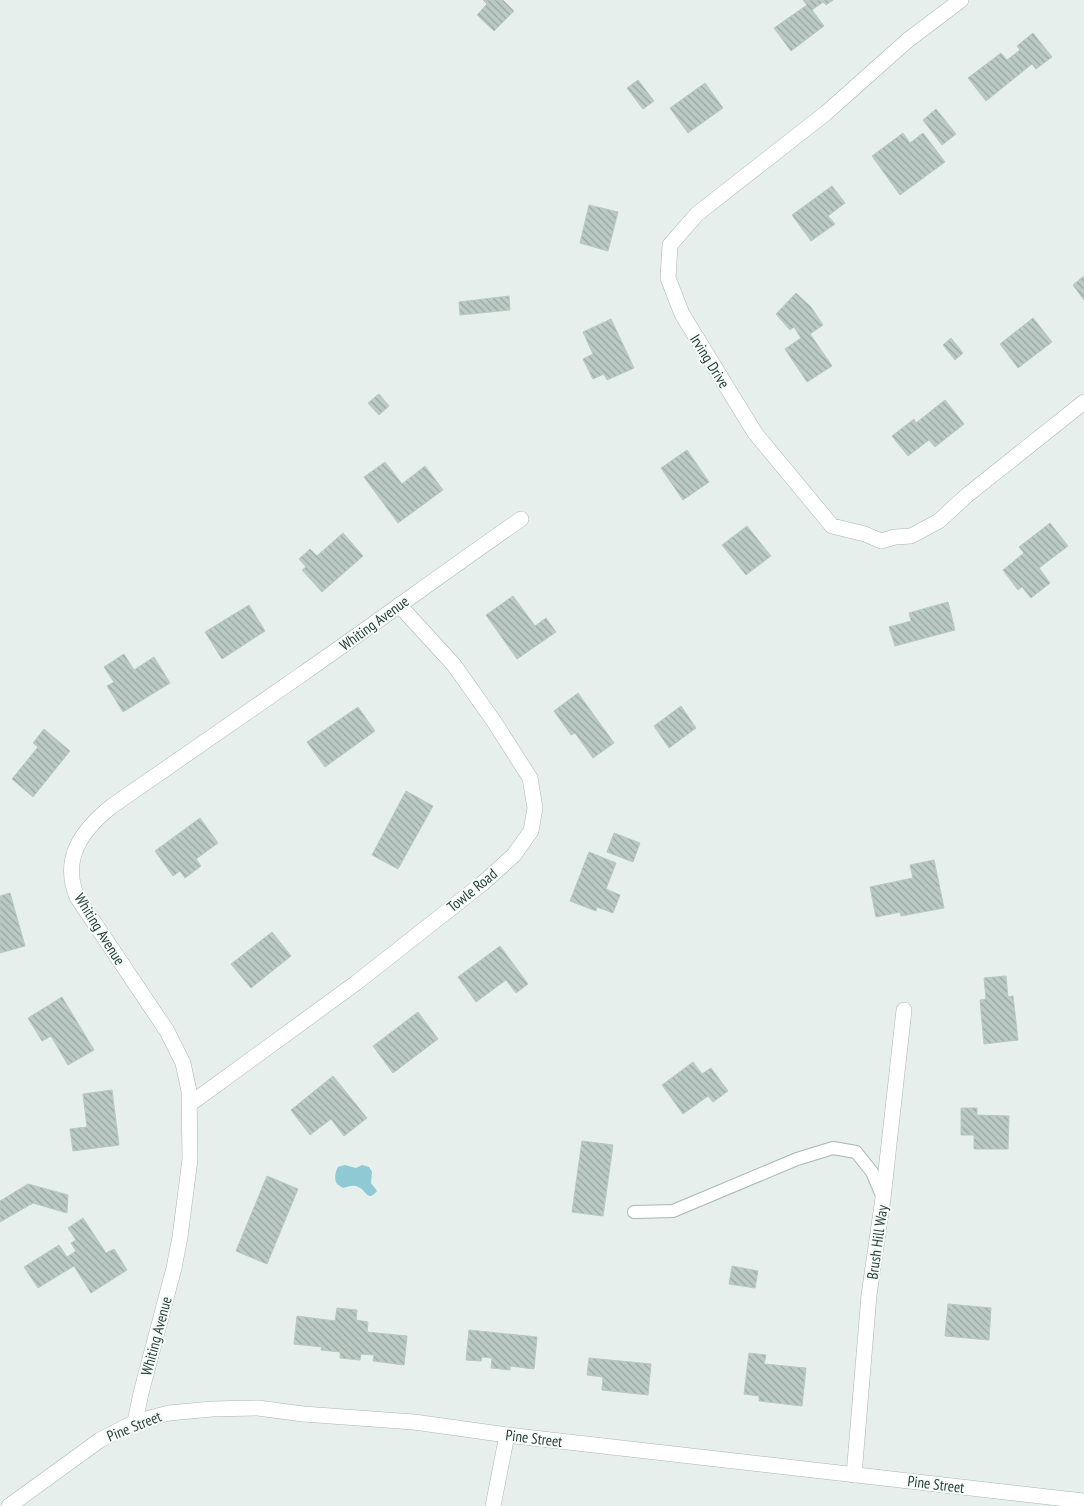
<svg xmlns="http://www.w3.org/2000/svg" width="1084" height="1506" viewBox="0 0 1084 1506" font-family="'PT Sans Narrow',sans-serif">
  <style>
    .water { fill: #8ec9d4 }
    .building { fill: url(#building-back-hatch); stroke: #b8c9c2 }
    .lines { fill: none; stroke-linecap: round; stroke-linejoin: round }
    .service-casing { stroke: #a8b8b2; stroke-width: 14 }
    .minor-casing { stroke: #a8b8b2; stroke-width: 16 }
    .tertiary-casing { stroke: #a8b8b2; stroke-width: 16 }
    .service { stroke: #fff; stroke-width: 12 }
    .minor { stroke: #fff; stroke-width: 15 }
    .tertiary { stroke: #fff; stroke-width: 15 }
    .labels { text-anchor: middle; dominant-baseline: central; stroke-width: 4; stroke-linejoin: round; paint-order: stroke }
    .street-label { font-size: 15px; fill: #24423a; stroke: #f7fbf9 }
  </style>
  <defs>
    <pattern id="building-back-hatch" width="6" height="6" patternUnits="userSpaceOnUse" patternTransform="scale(1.25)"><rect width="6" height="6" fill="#bbcac4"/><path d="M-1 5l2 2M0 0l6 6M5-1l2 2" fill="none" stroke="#98a6a0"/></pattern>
  </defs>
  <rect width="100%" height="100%" fill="#e6efeb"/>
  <!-- water -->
  <path class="water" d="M345 1165 356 1168 362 1165 369 1167 372 1172 371 1183 377 1191C368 1202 367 1192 360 1188 355 1184 349 1186 343 1188L337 1184C334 1180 335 1172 338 1167Z"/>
  <!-- building -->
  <g class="building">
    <polygon points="483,0 503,0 514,11 494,31 477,15 487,4"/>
    <polygon points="803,0 833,0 826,5 823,2 812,10 824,26 791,51 774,28 807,5"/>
    <polygon points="1033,33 1052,57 1036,69 1032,64 986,101 968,78 1001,53 1007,60 1020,50 1017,46"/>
    <polygon points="638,80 654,101 643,109 627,88"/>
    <polygon points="705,83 723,108 688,133 670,108"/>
    <polygon points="936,109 956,134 942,145 923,120"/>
    <polygon points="903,133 910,143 923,133 945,162 900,195 872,156"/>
    <polygon points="832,186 845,203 828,216 835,224 811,241 792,215"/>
    <polygon points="589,205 618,212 608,251 580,243"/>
    <polygon points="1084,276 1084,300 1073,285"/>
    <polygon points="796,293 811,307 823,325 810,334 832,366 807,382 785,349 801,338 794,327 790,330 776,314"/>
    <polygon points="509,296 510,310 460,315 459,302"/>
    <polygon points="1033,318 1052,342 1018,368 1000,344"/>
    <polygon points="611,319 634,368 607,380 604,374 593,379 583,359 593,354 583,332"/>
    <polygon points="951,338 963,353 955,360 943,345"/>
    <polygon points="379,394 389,406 379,415 368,403"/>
    <polygon points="945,400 964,424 935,447 929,440 908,456 892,436 914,419 916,423"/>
    <polygon points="687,450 709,482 683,500 661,468"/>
    <polygon points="385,462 402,484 425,466 443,490 398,523 364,477"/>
    <polygon points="1050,523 1068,546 1039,568 1050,583 1031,598 1022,587 1018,590 1003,570 1024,553 1019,547"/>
    <polygon points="747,526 771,556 746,575 722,545"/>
    <polygon points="343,533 363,556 322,592 302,570 306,567 299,559 310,549 317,556"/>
    <polygon points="513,596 535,626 546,618 556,632 517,659 486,615"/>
    <polygon points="948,602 955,630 895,646 889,627 911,621 909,613"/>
    <polygon points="249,605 265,631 222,659 205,632"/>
    <polygon points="124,654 134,670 154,657 170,683 123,712 107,686 114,682 104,667"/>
    <polygon points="578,693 614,743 593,758 575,733 571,735 554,711"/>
    <polygon points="681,706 696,728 669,748 654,726"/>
    <polygon points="358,707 375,731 325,767 307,742"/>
    <polygon points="44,729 70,751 33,797 12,779 38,747 33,743"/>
    <polygon points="406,791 433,806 398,869 372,855"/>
    <polygon points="200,818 218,843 196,859 201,866 185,878 180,871 173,876 155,851"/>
    <polygon points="614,833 640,843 633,862 607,852"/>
    <polygon points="589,852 616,863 606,889 620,895 613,913 597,907 596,911 570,901"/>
    <polygon points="934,860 944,908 901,916 900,912 876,917 870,887 913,878 910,865"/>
    <polygon points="10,893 25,946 0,953 0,896"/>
    <polygon points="272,932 291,956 251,988 231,964"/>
    <polygon points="500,946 528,984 516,993 506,980 476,1002 458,977"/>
    <polygon points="1006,976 1008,997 1013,996 1018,1040 984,1044 980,1000 986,999 984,978"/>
    <polygon points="62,997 94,1050 68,1065 51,1036 42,1041 28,1018"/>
    <polygon points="418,1012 438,1039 393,1073 373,1046"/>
    <polygon points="693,1062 702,1074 711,1068 728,1091 713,1102 708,1096 683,1114 662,1085"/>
    <polygon points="333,1076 367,1118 344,1136 331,1119 310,1135 291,1110"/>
    <polygon points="112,1090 119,1145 73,1151 70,1129 87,1127 83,1094"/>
    <polygon points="961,1108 977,1108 977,1115 1009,1116 1008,1149 974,1149 974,1135 961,1135"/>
    <polygon points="582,1141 613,1145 603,1216 572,1212"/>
    <polygon points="267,1176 298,1189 267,1264 236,1251"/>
    <polygon points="28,1184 68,1195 67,1213 33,1203 0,1222 0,1201"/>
    <polygon points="83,1218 106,1253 114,1249 127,1270 91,1293 74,1266 38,1288 24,1267 59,1245 67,1257 76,1251 71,1243 76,1240 68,1228"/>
    <polygon points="732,1266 758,1271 755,1288 729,1284"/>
    <polygon points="948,1304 991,1308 989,1340 945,1336"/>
    <polygon points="337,1308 357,1310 356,1320 368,1322 367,1332 407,1336 404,1365 373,1361 374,1355 361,1354 360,1360 340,1358 340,1352 321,1350 322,1347 294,1344 297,1316 335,1321"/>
    <polygon points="469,1330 537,1337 534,1369 510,1366 510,1370 491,1368 492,1358 482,1357 481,1361 466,1360"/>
    <polygon points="749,1353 766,1355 764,1364 806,1368 802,1406 759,1401 759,1396 744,1394"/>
    <polygon points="589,1358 651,1364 648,1395 602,1390 603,1377 587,1375"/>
  </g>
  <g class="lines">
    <!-- service casing -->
    <g class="service-casing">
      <polyline id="service" points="634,1212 673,1211 797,1159 833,1148 856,1152 872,1172 883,1198"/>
    </g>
    <!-- minor casing -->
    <g class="minor-casing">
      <g id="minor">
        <polyline points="961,0 908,40 826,113 697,214 670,245 668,278 682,314 755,433 832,526 865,534 881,541 895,537 911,536 939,521 966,496 1084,402"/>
        <polyline points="190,1104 356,983 483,883 514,855 531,831 535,808 530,778 495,723 454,665 399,605"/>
        <path d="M135 1422 141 1393 174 1268 180 1237 190 1159 189 1091 183 1063 167 1031 77 897C61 858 82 830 112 806 174 763 236 720 298 677 373 625 446 571 521 519"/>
        <polyline points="854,1475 869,1295 883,1198 904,1010"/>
        <polyline points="493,1506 507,1435"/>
      </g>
    </g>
    <!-- tertiary casing -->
    <g class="tertiary-casing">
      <polyline id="tertiary" points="9,1506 100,1440 135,1422 169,1413 212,1409 258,1408 303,1414 414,1422 507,1435 1084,1501"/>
    </g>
    <!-- service -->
    <use href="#service" class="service"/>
    <!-- minor -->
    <use href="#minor" class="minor"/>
    <!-- tertiary -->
    <use href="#tertiary" class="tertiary"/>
  </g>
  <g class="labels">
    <!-- street labels -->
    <g class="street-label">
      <text transform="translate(710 361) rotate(58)">Irving Drive</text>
      <text transform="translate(374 623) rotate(-36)">Whiting Avenue</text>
      <text transform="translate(472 890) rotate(-39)">Towle Road</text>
      <text transform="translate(100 929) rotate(58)">Whiting Avenue</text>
      <text transform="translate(877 1242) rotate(-82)">Brush Hill Way</text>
      <text transform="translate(156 1336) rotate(-75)">Whiting Avenue</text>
      <text transform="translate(134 1426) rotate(-22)">Pine Street</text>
      <text transform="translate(534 1438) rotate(7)">Pine Street</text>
      <text transform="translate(936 1484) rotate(7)">Pine Street</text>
    </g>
  </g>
</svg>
